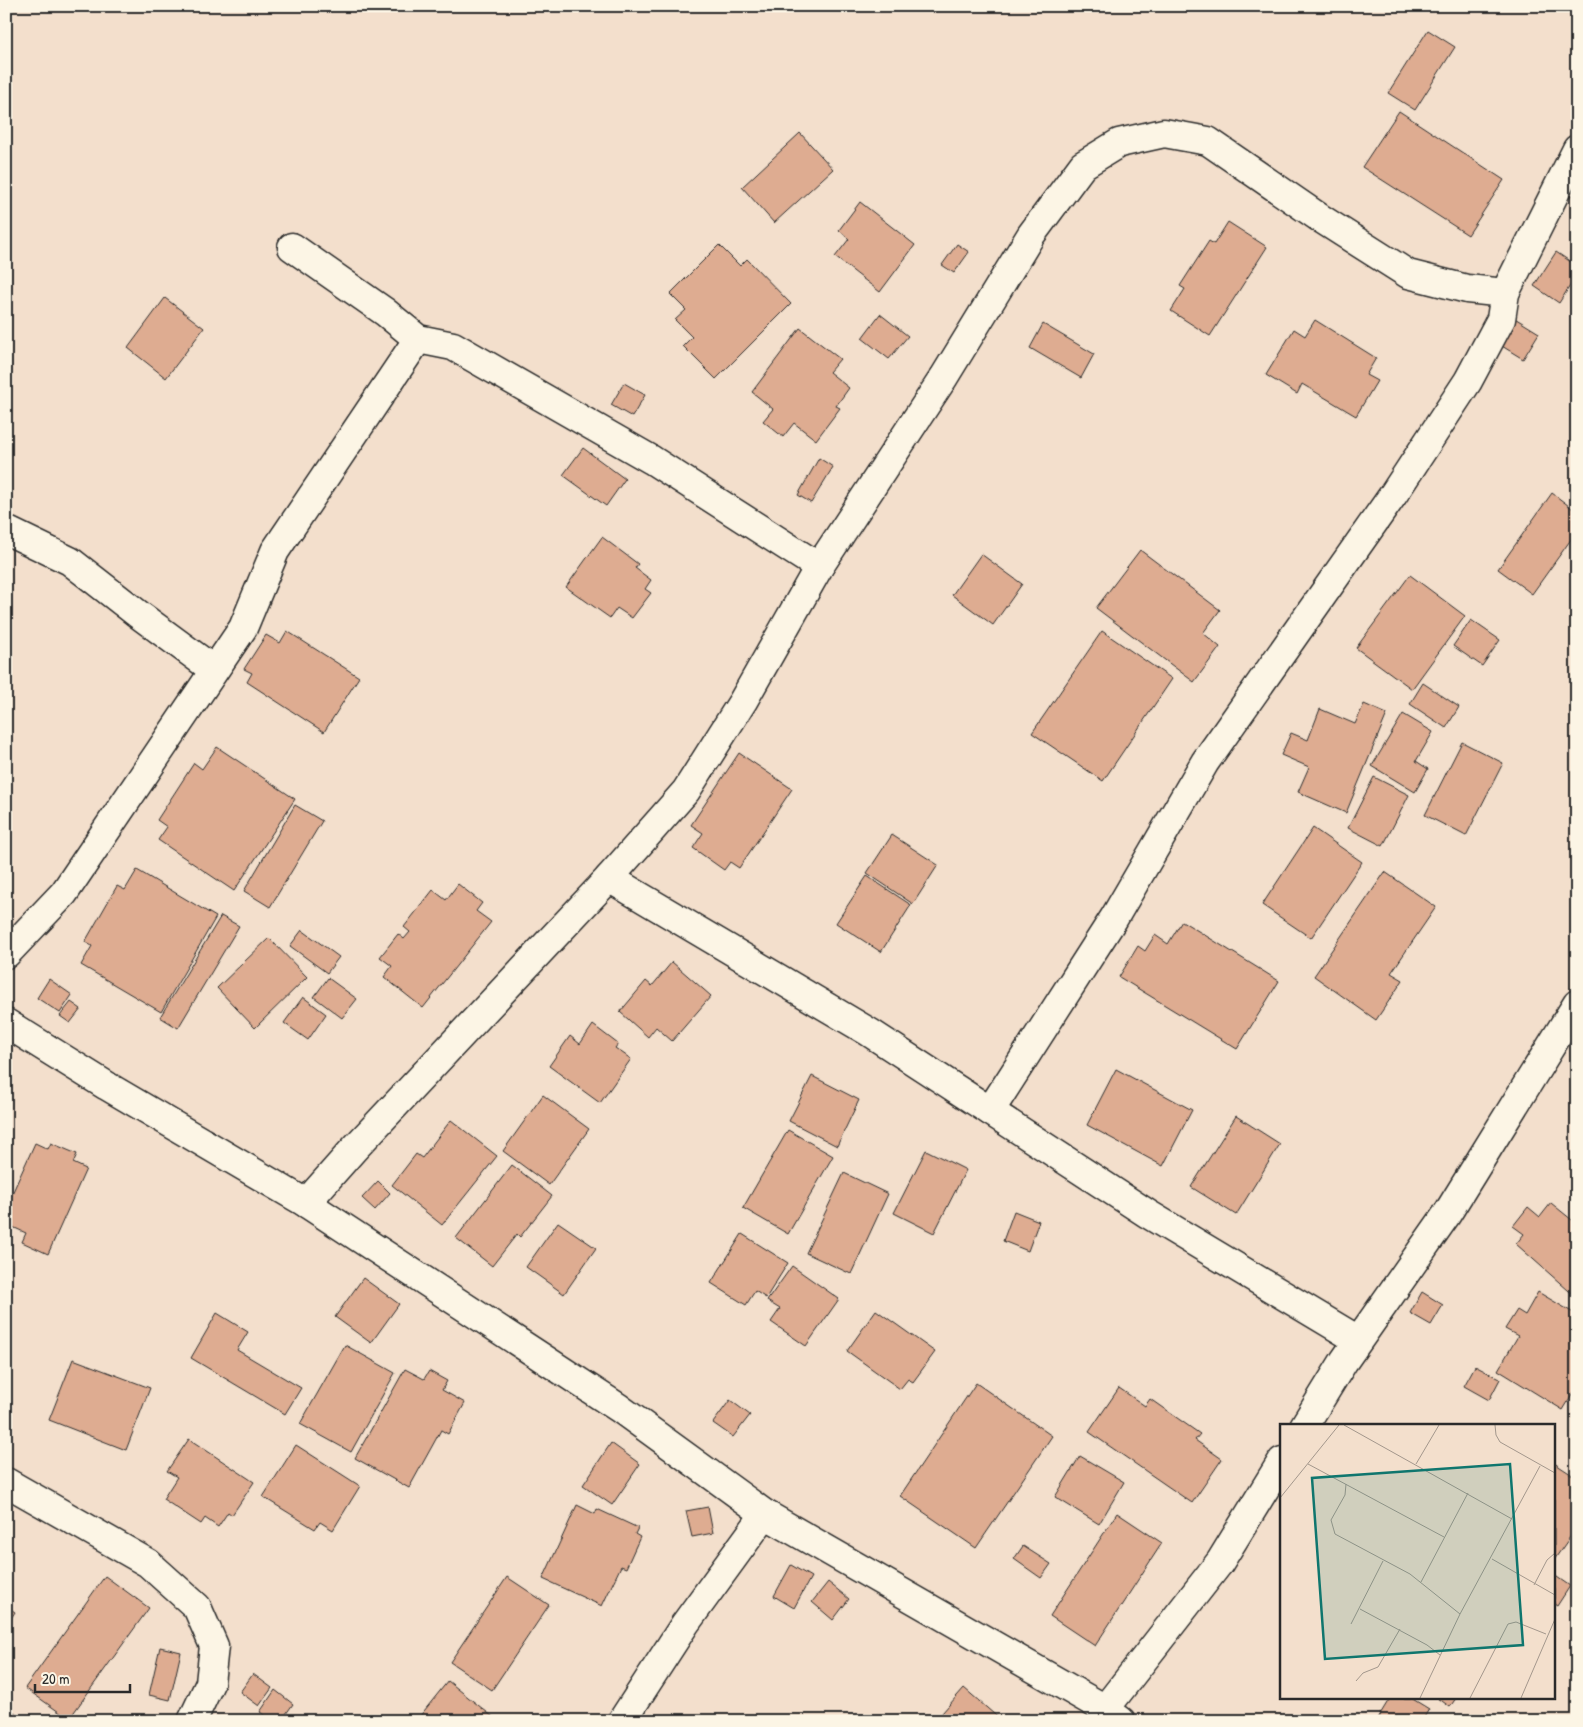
<svg xmlns="http://www.w3.org/2000/svg" width="1583" height="1727" viewBox="0 0 1583 1727" font-family="'Patrick Hand',sans-serif">
  <style>
    .building { fill: #deac91; stroke: #2b2b2b }
    .lines { fill: none; stroke-linecap: round; stroke-linejoin: round }
    .minor-casing { stroke: #2b2b2b; stroke-width: 31 }
    .minor { stroke: #fcf5e5; stroke-width: 28 }
    .inset-road { fill: none; stroke: #a3978c; stroke-width: 1 }
    .view { fill: #0f766e; fill-opacity: 0.15; stroke: #0f766e; stroke-width: 2.5 }
    .inset-edge { fill: none; stroke: #2b2b2b; stroke-width: 2.5 }
  </style>
  <rect width="100%" height="100%" fill="#f3dfcc"/>
  <filter id="ink" filterUnits="userSpaceOnUse"><feTurbulence type="fractalNoise" baseFrequency=".02" numOctaves="2"/><feDisplacementMap in="SourceGraphic" scale="10" xChannelSelector="R" yChannelSelector="G"/><feConvolveMatrix kernelMatrix="1 2 1 2 8 2 1 2 1" color-interpolation-filters="sRGB"/></filter>
  <g filter="url(#ink)">
    <!-- building -->
    <g class="building">
      <polygon points="1428,30 1455,47 1415,110 1388,93"/>
      <polygon points="1399,111 1504,180 1468,235 1362,167"/>
      <polygon points="800,133 833,169 774,223 742,187"/>
      <polygon points="860,202 915,245 880,292 835,257 849,239 839,230"/>
      <polygon points="1228,222 1267,247 1210,336 1171,311 1185,289 1180,286 1209,241 1214,244"/>
      <polygon points="957,244 969,252 954,273 942,265"/>
      <polygon points="719,245 740,266 747,259 791,304 716,379 683,346 692,337 675,320 686,310 670,294"/>
      <polygon points="1556,252 1577,266 1577,275 1559,303 1534,286"/>
      <polygon points="165,298 204,328 166,378 128,348"/>
      <polygon points="880,314 908,336 889,359 862,338"/>
      <polygon points="1513,317 1539,333 1523,359 1497,343"/>
      <polygon points="1315,320 1376,358 1366,375 1377,381 1356,416 1302,384 1297,394 1266,375 1294,329 1305,336"/>
      <polygon points="1043,324 1094,354 1081,378 1030,348"/>
      <polygon points="800,328 840,359 829,372 849,388 836,406 840,408 816,440 794,423 783,437 763,421 773,409 752,392"/>
      <polygon points="624,383 645,395 632,417 611,405"/>
      <polygon points="583,448 625,479 606,506 563,475"/>
      <polygon points="819,458 833,467 811,503 798,495"/>
      <polygon points="1552,493 1577,512 1577,531 1532,594 1498,569"/>
      <polygon points="602,537 638,564 635,568 651,580 645,589 651,593 632,618 617,608 610,618 566,587"/>
      <polygon points="1140,550 1220,610 1203,633 1220,647 1194,682 1096,608"/>
      <polygon points="981,554 1022,584 993,625 952,595"/>
      <polygon points="1410,575 1465,616 1412,689 1356,648"/>
      <polygon points="1471,620 1500,640 1482,666 1453,646"/>
      <polygon points="287,631 359,677 324,732 247,682 252,673 244,669 266,635 280,643"/>
      <polygon points="1102,631 1172,679 1103,781 1032,733"/>
      <polygon points="1423,683 1459,707 1446,728 1410,704"/>
      <polygon points="1364,704 1387,714 1346,813 1298,792 1309,767 1281,755 1291,733 1308,740 1320,709 1355,724"/>
      <polygon points="1403,714 1433,732 1416,761 1428,769 1415,792 1372,766"/>
      <polygon points="1462,742 1503,763 1466,836 1425,815"/>
      <polygon points="217,747 295,799 234,891 158,840 167,827 157,820 194,763 202,769"/>
      <polygon points="739,753 792,789 739,868 730,862 724,870 693,848 703,833 691,825"/>
      <polygon points="1374,777 1409,795 1383,846 1348,828"/>
      <polygon points="295,805 322,821 270,907 244,891"/>
      <polygon points="1313,828 1362,862 1311,938 1262,905"/>
      <polygon points="892,835 938,865 913,904 867,873"/>
      <polygon points="137,870 216,917 161,1012 81,965 92,946 85,942 117,886 125,890"/>
      <polygon points="1385,872 1436,907 1391,973 1403,980 1376,1020 1314,976"/>
      <polygon points="867,876 911,905 881,952 836,923"/>
      <polygon points="458,884 482,903 476,911 491,922 423,1008 384,977 392,966 380,957 398,934 404,939 410,932 404,927 433,890 446,900"/>
      <polygon points="221,916 239,926 178,1028 160,1017"/>
      <polygon points="1182,921 1279,981 1237,1049 1119,977 1138,946 1145,951 1155,935 1168,944"/>
      <polygon points="302,930 339,957 327,973 290,946"/>
      <polygon points="269,938 307,977 255,1028 217,988"/>
      <polygon points="672,962 711,996 672,1041 656,1027 648,1037 620,1012 646,981 652,986"/>
      <polygon points="328,978 357,999 342,1018 314,997"/>
      <polygon points="49,979 72,995 60,1013 37,998"/>
      <polygon points="303,997 326,1014 308,1040 284,1023"/>
      <polygon points="71,1002 81,1009 70,1023 60,1016"/>
      <polygon points="593,1025 618,1044 615,1048 631,1059 600,1103 549,1066 570,1036 580,1044"/>
      <polygon points="1116,1069 1192,1110 1163,1166 1087,1125"/>
      <polygon points="812,1076 859,1100 837,1146 789,1121"/>
      <polygon points="543,1095 589,1129 549,1185 503,1151"/>
      <polygon points="1236,1116 1280,1144 1236,1215 1191,1187"/>
      <polygon points="451,1120 497,1156 442,1225 392,1185 416,1154 422,1158"/>
      <polygon points="788,1130 833,1156 788,1234 743,1208"/>
      <polygon points="35,1143 48,1149 51,1143 77,1154 73,1163 86,1169 48,1254 22,1242 26,1233 6,1224 6,1207"/>
      <polygon points="926,1150 966,1170 934,1233 894,1213"/>
      <polygon points="512,1165 552,1196 520,1237 517,1234 492,1266 456,1238"/>
      <polygon points="844,1173 888,1194 851,1274 806,1253"/>
      <polygon points="378,1181 390,1193 375,1210 362,1198"/>
      <polygon points="1551,1203 1577,1224 1577,1298 1516,1244 1524,1234 1513,1226 1528,1207 1540,1217"/>
      <polygon points="1014,1211 1039,1221 1028,1251 1003,1241"/>
      <polygon points="558,1222 596,1248 564,1294 526,1267"/>
      <polygon points="742,1234 788,1263 766,1298 755,1291 746,1305 711,1283"/>
      <polygon points="792,1266 839,1299 806,1346 771,1322 780,1309 767,1301"/>
      <polygon points="363,1278 399,1304 371,1343 335,1317"/>
      <polygon points="1422,1292 1443,1305 1431,1325 1410,1313"/>
      <polygon points="1538,1292 1577,1315 1577,1387 1563,1410 1498,1370 1518,1336 1505,1329 1517,1310 1525,1315"/>
      <polygon points="876,1310 935,1352 913,1382 908,1379 900,1389 847,1351"/>
      <polygon points="217,1313 248,1332 237,1350 301,1388 285,1414 191,1358"/>
      <polygon points="345,1345 395,1373 351,1452 300,1424"/>
      <polygon points="73,1359 150,1388 126,1450 49,1420"/>
      <polygon points="1475,1366 1500,1379 1489,1400 1464,1386"/>
      <polygon points="405,1369 424,1379 429,1371 447,1381 442,1390 465,1403 448,1434 441,1430 409,1488 355,1458"/>
      <polygon points="976,1383 1052,1436 976,1548 900,1496"/>
      <polygon points="1119,1388 1145,1406 1150,1399 1200,1434 1195,1440 1222,1459 1192,1503 1089,1432"/>
      <polygon points="730,1400 750,1415 733,1437 713,1423"/>
      <polygon points="189,1439 254,1482 232,1515 228,1512 218,1527 205,1518 201,1524 163,1499 177,1477 167,1471"/>
      <polygon points="611,1443 640,1464 612,1505 583,1485"/>
      <polygon points="296,1445 360,1486 333,1530 320,1522 315,1529 263,1497"/>
      <polygon points="1080,1456 1124,1482 1099,1524 1055,1497"/>
      <polygon points="1554,1463 1577,1478 1577,1527 1554,1560"/>
      <polygon points="577,1505 595,1514 597,1509 638,1528 635,1534 640,1537 626,1568 621,1566 602,1606 543,1579"/>
      <polygon points="708,1507 713,1533 692,1537 686,1511"/>
      <polygon points="1117,1513 1162,1543 1095,1646 1050,1616"/>
      <polygon points="1023,1546 1051,1564 1041,1578 1014,1559"/>
      <polygon points="791,1565 811,1577 794,1608 774,1596"/>
      <polygon points="1554,1575 1570,1586 1557,1606 1554,1604"/>
      <polygon points="105,1576 149,1608 69,1719 25,1688"/>
      <polygon points="507,1577 549,1605 492,1690 450,1662"/>
      <polygon points="828,1582 849,1599 833,1620 812,1602"/>
      <polygon points="6,1606 15,1612 6,1626"/>
      <polygon points="160,1647 181,1652 170,1700 149,1695"/>
      <polygon points="253,1674 272,1688 259,1706 240,1692"/>
      <polygon points="448,1681 498,1721 416,1721"/>
      <polygon points="964,1688 1002,1721 935,1721"/>
      <polygon points="275,1690 293,1704 281,1721 272,1721 260,1712"/>
      <polygon points="1390,1698 1411,1698 1429,1709 1422,1721 1376,1721"/>
      <polygon points="1438,1698 1456,1698 1450,1707"/>
      <polygon points="6,1707 28,1721 6,1721"/>
    </g>
    <g class="lines">
      <!-- minor casing -->
      <g class="minor-casing">
        <g id="minor">
          <polyline points="292,247 385,312 418,339 453,346 652,460 819,567"/>
          <polyline points="6,530 70,561 138,614 214,670"/>
          <polyline points="609,878 869,1032 1148,1214 1358,1340"/>
          <polyline points="6,954 64,893 243,628 275,551 418,339"/>
          <polyline points="6,1023 107,1086 306,1203 619,1408 765,1514 1105,1709 1121,1721"/>
          <polyline points="990,1111 1114,918 1205,762 1393,495 1468,381 1501,319 1505,293 1577,149"/>
          <polyline points="306,1203 353,1150 609,878 686,791 743,701 819,567 944,377 1031,235 1083,165 1119,143 1164,133 1208,141 1320,218 1408,274 1467,289 1505,293"/>
          <polyline points="1304,1426 1344,1361 1447,1214 1577,1004"/>
          <polyline points="6,1482 148,1563 197,1607 214,1646 210,1683 192,1721"/>
          <polyline points="1105,1709 1220,1562 1282,1461"/>
          <polyline points="622,1721 685,1624 765,1514"/>
        </g>
      </g>
      <!-- minor -->
      <use href="#minor" class="minor"/>
    </g>
  </g>
  <!-- overview -->
  <g transform="translate(1280 1424)">
    <rect width="275" height="275" fill="#f3dfcc"/>
    <path class="inset-road" d="M64 1 232 95M215 1 216 11 220 18 275 49M28 40 164 113M136 40 159 1M66 60 65 71 51 96 55 110 130 150 180 190M0 74 59 1M212 135 275 171M141 158 188 69M254 161 267 136 275 129M80 185 147 221 160 231M71 200 103 137M76 257 83 249 98 243 120 205M140 274 180 190 260 42M190 274 228 200 236 198 266 210M241 274 275 195"/>
    <path class="view" d="M230 40 243 221 45 235 32 54Z"/>
    <rect width="275" height="275" class="inset-edge"/>
  </g>
  <!-- margin -->
  <rect width="1583" height="1727" fill="none" stroke="#fcf5e5" stroke-width="25"/>
  <rect x="12" y="12" width="1558" height="1702" fill="none" stroke="#2b2b2b" stroke-width="2" filter="url(#ink)"/>
  <!-- scale -->
  <path d="M35 1684v8h95v-8" fill="none" stroke="#2b2b2b" stroke-width="2.5"/>
  <text x="42" y="1684" font-size="15" fill="#2b2b2b" stroke="#fcf5e5" stroke-width="4" paint-order="stroke">20 m</text>
</svg>
